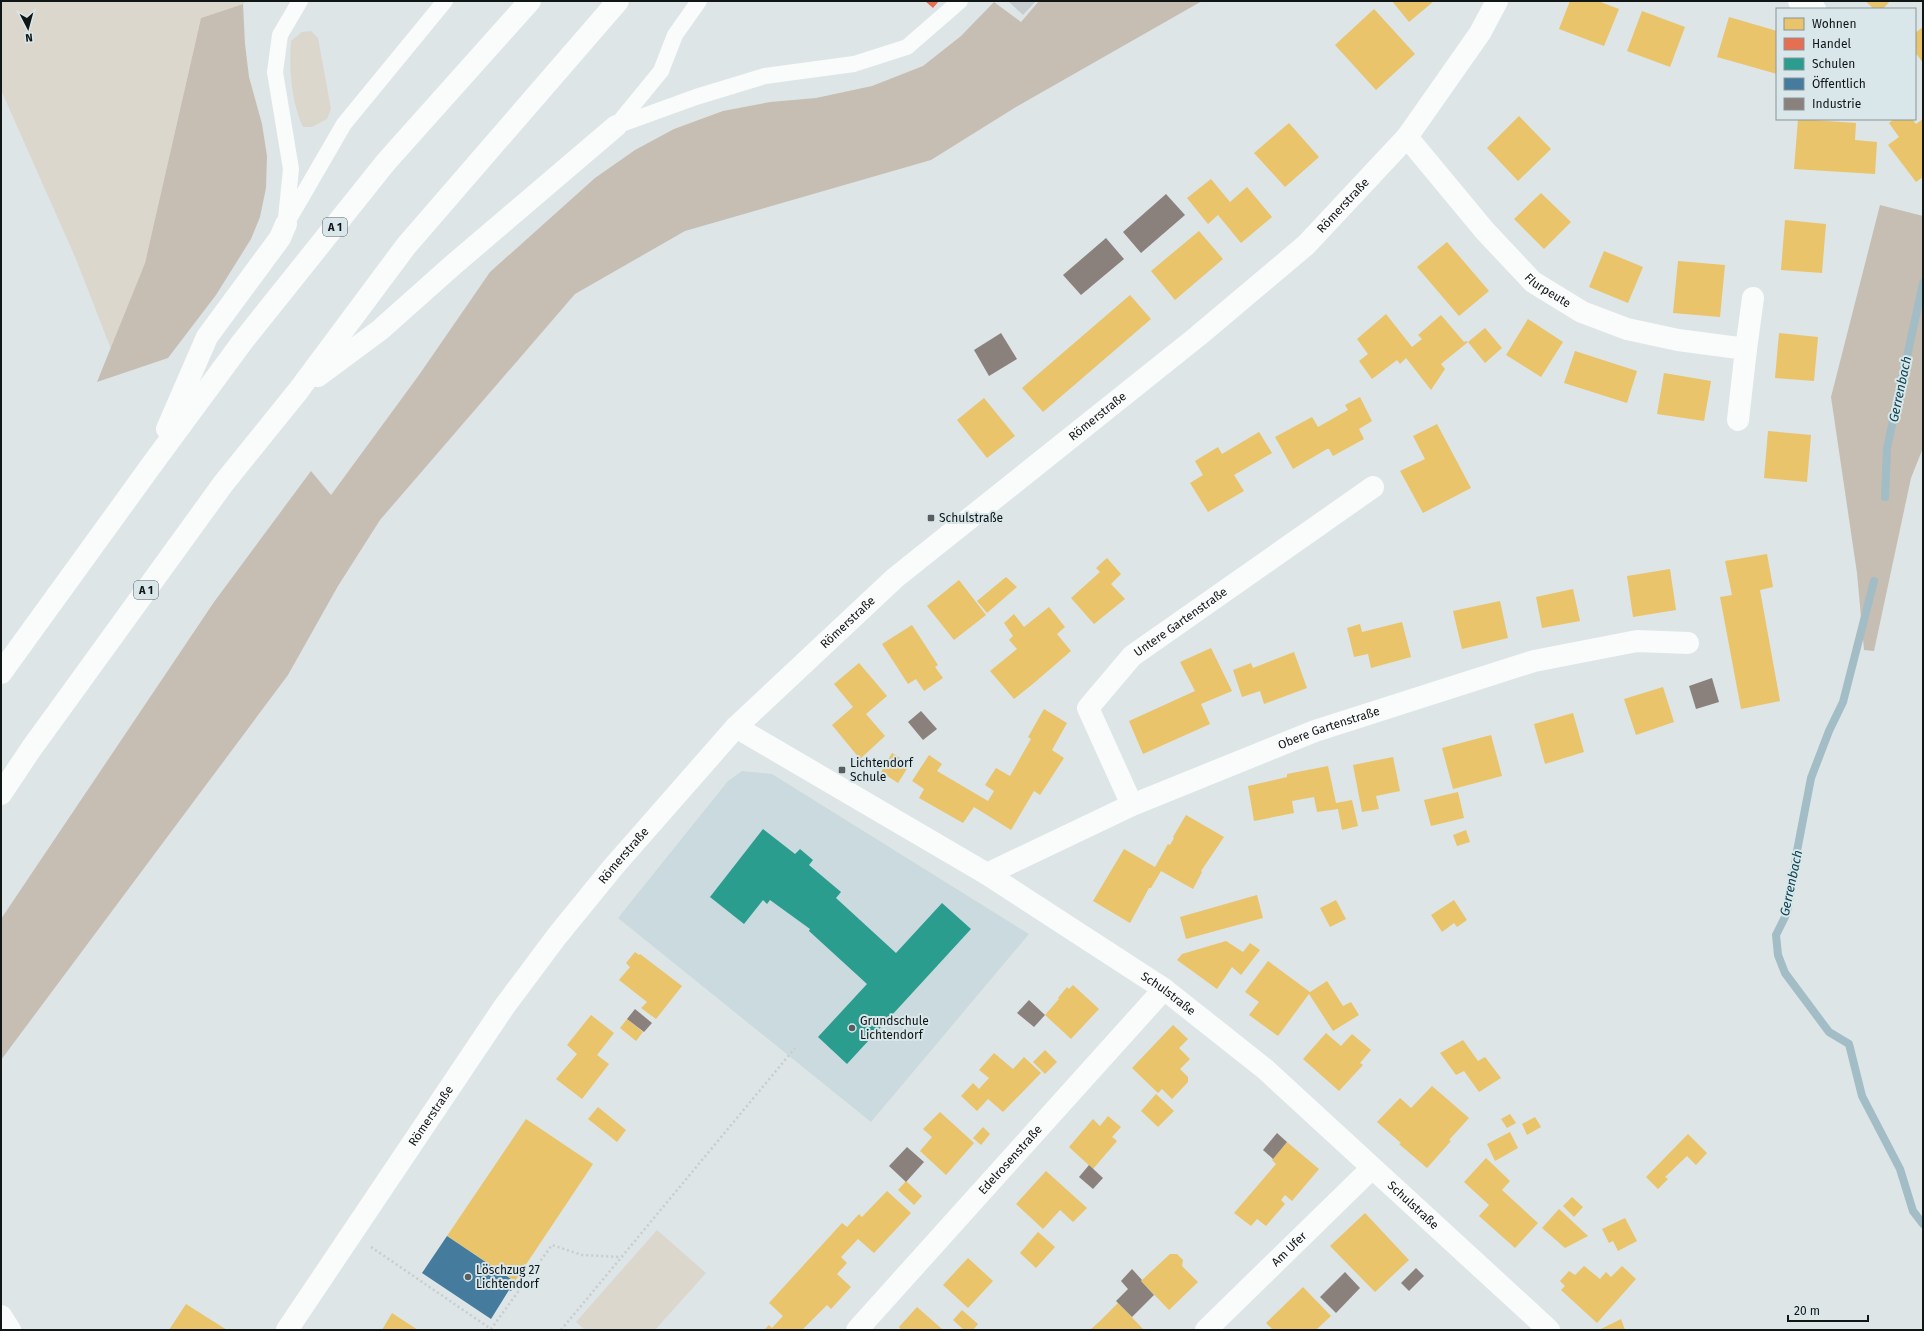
<svg xmlns="http://www.w3.org/2000/svg" width="1924" height="1331" viewBox="0 0 1924 1331" font-family="'Fira Sans',sans-serif">
  <style>
    .built { fill: #cadade }
    .green { fill: #dcd7cd }
    .forest { fill: #c6beb2 }
    .homes { fill: #e9c46a }
    .shops { fill: #e76f51 }
    .schools { fill: #2a9d8f }
    .public { fill: #457b9d }
    .industry { fill: #8a817c }
    .lines { fill: none; stroke-linecap: round; stroke-linejoin: round }
    .stream { stroke: #a2bdc5; stroke-width: 8 }
    .building { fill: #c7cdce }
    .path { stroke: #c9cccd; stroke-width: 2.5; stroke-dasharray: 2 3; stroke-linecap: butt }
    .lane { stroke: #fafbfb; stroke-width: 16 }
    .street { stroke: #fafbfb; stroke-width: 22 }
    .secondary { stroke: #fafbfb; stroke-width: 22 }
    .highway { stroke: #fafbfb; stroke-width: 22 }
    .poi-dot { fill: #585e5f; stroke: #d9e7eb; stroke-width: 1.5 }
    .labels { text-anchor: middle; dominant-baseline: central; stroke-width: 4; stroke-linejoin: round; paint-order: stroke }
    .shield { fill: #d9e7eb; stroke: #4c5456; stroke-width: 1 }
    .shield-label { font-size: 11px; font-weight: bold; fill: #101516 }
    .street-label { font-size: 12px; fill: #101516; stroke: #d9e7eb }
    .poi-label { font-size: 12px; fill: #101516; stroke: #d9e7eb; text-anchor: start }
    .water-label { font-size: 13px; font-style: italic; fill: #0e4551; stroke: #d9e7eb }
  </style>
  <rect width="100%" height="100%" fill="#dde5e7"/>
  <!-- built -->
  <polygon class="built" points="742,771 772,774 1029,934 871,1122 618,918 728,781"/>
  <!-- green -->
  <g class="green">
    <polygon points="1,1 246,1 243,4 201,18 145,263 111,349 76,259 1,90"/>
    <path d="M311 31 318 38 331 109 327 119 312 127H303C291 102 289 68 291 41L302 32Z"/>
    <polygon points="657,1230 706,1273 655,1330 585,1330 576,1322"/>
  </g>
  <!-- forest -->
  <g class="forest">
    <polygon points="1039,1 1202,1 1016,107 931,160 685,231 575,294 380,520 338,586 288,675 1,1060 1,919 214,602 311,471 331,495 419,375 490,272 595,178 635,150 674,129 723,111 770,102 816,98 872,86 923,66 961,36 994,2 1021,22"/>
    <polygon points="243,4 245,44 249,77 262,124 267,156 266,188 260,217 251,239 216,295 168,358 97,382 145,263 201,18"/>
    <polygon points="1880,205 1923,216 1923,448 1911,478 1874,651 1864,650 1857,573 1831,397"/>
  </g>
  <!-- homes -->
  <g class="homes">
    <polygon points="1392,1 1434,1 1409,22"/>
    <polygon points="1570,1 1598,1 1619,9 1604,46 1559,29"/>
    <polygon points="1865,1 1890,1 1883,9 1874,9"/>
    <polygon points="1374,9 1415,54 1376,90 1335,45"/>
    <polygon points="1642,11 1685,27 1670,67 1627,51"/>
    <polygon points="1729,17 1777,31 1777,74 1717,57"/>
    <polygon points="1923,27 1923,63 1915,52 1915,33"/>
    <polygon points="1519,116 1551,149 1518,181 1487,148"/>
    <polygon points="1798,119 1856,123 1855,140 1877,142 1875,174 1794,169"/>
    <polygon points="1894,119 1912,119 1916,124 1923,119 1923,177 1916,182 1888,145 1899,137 1889,123"/>
    <polygon points="1289,123 1319,157 1285,187 1254,153"/>
    <polygon points="1211,179 1230,202 1247,187 1272,217 1241,243 1218,215 1208,224 1187,198"/>
    <polygon points="1541,193 1571,222 1544,249 1514,219"/>
    <polygon points="1785,220 1826,224 1822,273 1781,270"/>
    <polygon points="1199,231 1223,259 1175,300 1151,271"/>
    <polygon points="1447,242 1489,291 1459,316 1417,267"/>
    <polygon points="1604,251 1643,267 1628,303 1589,287"/>
    <polygon points="1678,261 1725,265 1720,317 1673,313"/>
    <polygon points="1130,295 1151,319 1043,412 1022,388"/>
    <polygon points="1386,314 1412,347 1422,339 1418,335 1441,315 1464,342 1466,341 1468,342 1485,328 1502,348 1485,363 1468,342 1441,364 1445,369 1431,390 1406,358 1400,364 1397,360 1372,379 1359,361 1368,354 1357,339"/>
    <polygon points="1528,319 1563,342 1541,377 1506,355"/>
    <polygon points="1779,333 1818,337 1814,381 1775,378"/>
    <polygon points="1575,351 1637,371 1627,403 1564,383"/>
    <polygon points="1664,373 1711,381 1704,421 1657,414"/>
    <polygon points="1360,397 1372,421 1359,429 1364,439 1333,456 1329,449 1327,449 1293,469 1275,437 1312,417 1318,427 1348,410 1345,405"/>
    <polygon points="984,398 1015,436 987,458 957,420"/>
    <polygon points="1437,424 1471,488 1423,513 1400,471 1425,459 1413,436"/>
    <polygon points="1768,431 1811,435 1807,482 1764,478"/>
    <polygon points="1259,432 1272,453 1234,475 1244,491 1208,512 1190,483 1203,475 1195,461 1218,447 1222,454"/>
    <polygon points="1767,554 1773,587 1760,590 1780,701 1741,709 1720,597 1732,595 1725,561"/>
    <polygon points="1107,558 1121,574 1111,584 1125,599 1094,624 1071,598 1100,572 1096,568"/>
    <polygon points="1670,569 1676,610 1633,617 1627,576"/>
    <polygon points="1006,577 1017,587 987,613 977,601"/>
    <polygon points="959,580 986,615 954,640 927,606"/>
    <polygon points="1573,589 1580,621 1542,628 1536,597"/>
    <polygon points="1500,601 1508,638 1462,649 1453,611"/>
    <polygon points="1049,607 1065,627 1057,634 1071,651 1034,683 1014,699 990,671 1017,649 1009,640 1013,636 1004,623 1014,614 1024,627"/>
    <polygon points="1402,622 1411,657 1371,668 1368,654 1354,657 1347,628 1360,624 1362,632"/>
    <polygon points="912,625 938,665 935,667 943,678 924,691 916,679 908,684 882,644"/>
    <polygon points="1211,648 1232,691 1201,704 1210,724 1143,754 1129,721 1195,691 1180,662"/>
    <polygon points="1294,652 1307,688 1264,704 1260,691 1242,697 1233,670 1251,663 1253,668"/>
    <polygon points="859,663 887,696 866,714 885,736 860,759 832,725 853,707 834,684"/>
    <polygon points="1663,687 1674,722 1636,735 1624,699"/>
    <polygon points="1044,709 1067,723 1052,750 1064,758 1040,795 1034,791 1011,830 974,807 963,823 919,798 924,789 912,781 929,755 942,764 937,771 988,801 994,791 985,785 996,768 1010,776 1031,739 1028,737"/>
    <polygon points="1573,713 1584,752 1545,764 1534,724"/>
    <polygon points="1491,735 1502,776 1453,789 1442,748"/>
    <polygon points="892,753 910,764 898,783 881,772"/>
    <polygon points="1393,757 1400,791 1376,796 1379,809 1362,812 1353,765"/>
    <polygon points="1328,766 1336,803 1352,800 1358,826 1342,830 1338,809 1317,812 1314,797 1292,801 1294,813 1254,821 1248,786 1287,777 1287,774"/>
    <polygon points="1458,792 1464,818 1431,826 1424,800"/>
    <polygon points="1186,815 1224,837 1201,871 1202,872 1193,889 1161,871 1151,888 1149,888 1130,923 1093,901 1124,849 1155,867 1168,844 1170,845 1174,838 1173,837"/>
    <polygon points="1466,830 1470,842 1457,846 1453,835"/>
    <polygon points="1257,895 1263,918 1186,939 1180,917"/>
    <polygon points="1336,900 1346,919 1330,927 1320,908"/>
    <polygon points="1454,900 1467,920 1457,927 1454,923 1442,932 1431,915"/>
    <polygon points="1226,941 1243,952 1250,943 1260,950 1241,975 1232,967 1217,989 1177,960 1182,954"/>
    <polygon points="635,952 639,955 640,954 682,986 656,1019 641,1008 647,1002 619,980 630,967 626,963"/>
    <polygon points="1268,961 1310,992 1327,981 1343,1006 1351,1002 1359,1015 1333,1031 1309,994 1278,1036 1249,1015 1259,1002 1245,992"/>
    <polygon points="1073,985 1099,1009 1071,1039 1045,1015 1059,999 1058,998 1067,987 1069,989"/>
    <polygon points="591,1015 614,1033 597,1055 609,1064 582,1099 556,1079 577,1054 567,1045"/>
    <polygon points="627,1019 643,1032 636,1041 620,1028"/>
    <polygon points="1173,1025 1188,1039 1179,1048 1190,1059 1180,1069 1188,1077 1188,1082 1172,1099 1162,1089 1158,1093 1132,1068"/>
    <polygon points="1326,1033 1341,1046 1352,1034 1371,1050 1360,1063 1363,1065 1339,1091 1303,1059"/>
    <polygon points="1463,1040 1478,1061 1485,1057 1501,1078 1479,1092 1464,1071 1456,1075 1440,1053"/>
    <polygon points="1045,1050 1057,1062 1045,1074 1033,1062"/>
    <polygon points="994,1053 1013,1069 1024,1057 1041,1073 1003,1112 988,1099 977,1111 961,1096 973,1083 979,1089 989,1078 979,1070"/>
    <polygon points="1432,1086 1469,1118 1449,1140 1451,1141 1427,1168 1399,1144 1401,1143 1377,1122 1400,1098 1411,1108"/>
    <polygon points="1156,1094 1174,1111 1158,1127 1141,1111"/>
    <polygon points="598,1107 626,1130 617,1142 588,1119"/>
    <polygon points="940,1112 974,1143 946,1175 920,1151 932,1137 923,1129"/>
    <polygon points="1510,1114 1516,1123 1507,1128 1501,1119"/>
    <polygon points="1108,1116 1121,1127 1112,1137 1117,1141 1093,1169 1069,1147 1093,1119 1100,1126"/>
    <polygon points="1535,1117 1541,1127 1527,1135 1522,1124"/>
    <polygon points="526,1119 593,1164 515,1281 447,1236"/>
    <polygon points="983,1127 990,1134 981,1145 973,1138"/>
    <polygon points="1510,1132 1518,1148 1495,1161 1487,1144"/>
    <polygon points="1688,1134 1707,1153 1696,1165 1687,1156 1665,1177 1668,1179 1658,1189 1646,1177"/>
    <polygon points="1287,1142 1319,1169 1292,1201 1285,1195 1281,1200 1285,1204 1266,1226 1257,1219 1251,1226 1234,1213 1276,1164 1272,1160"/>
    <polygon points="1486,1158 1510,1181 1502,1190 1538,1223 1515,1248 1479,1216 1489,1205 1464,1182"/>
    <polygon points="1046,1171 1087,1208 1073,1222 1060,1210 1043,1229 1016,1204"/>
    <polygon points="906,1181 922,1196 914,1205 898,1190"/>
    <polygon points="887,1191 911,1213 874,1253 858,1239 841,1257 847,1263 837,1274 851,1287 831,1309 827,1305 802,1330 764,1330 769,1325 772,1328 783,1316 769,1303 842,1223 847,1227 859,1214 862,1217"/>
    <polygon points="1572,1197 1583,1207 1574,1217 1563,1206"/>
    <polygon points="1559,1209 1588,1236 1565,1248 1542,1228"/>
    <polygon points="1365,1213 1409,1260 1375,1292 1330,1246"/>
    <polygon points="1625,1218 1637,1241 1618,1251 1613,1241 1609,1243 1602,1229"/>
    <polygon points="1038,1232 1055,1247 1036,1268 1020,1253"/>
    <polygon points="1170,1254 1177,1254 1183,1260 1182,1266 1198,1282 1169,1310 1141,1281"/>
    <polygon points="968,1258 993,1281 968,1308 943,1285"/>
    <polygon points="1584,1266 1600,1279 1606,1272 1611,1277 1622,1266 1636,1279 1597,1323 1561,1290 1565,1286 1560,1281 1569,1271 1575,1275"/>
    <polygon points="1303,1287 1331,1316 1316,1330 1273,1330 1266,1323"/>
    <polygon points="1118,1303 1144,1330 1090,1330 1100,1321"/>
    <polygon points="186,1304 208,1318 227,1330 169,1330"/>
    <polygon points="917,1307 943,1330 901,1330 899,1327"/>
    <polygon points="962,1310 978,1324 973,1330 964,1330 953,1320"/>
    <polygon points="392,1313 418,1330 382,1330"/>
    <polygon points="1621,1319 1625,1330 1601,1330 1601,1329"/>
  </g>
  <!-- shops -->
  <polygon class="shops" points="925,1 939,1 933,8"/>
  <!-- schools -->
  <polygon class="schools" points="763,829 795,854 800,849 813,860 809,865 841,892 836,898 896,953 942,903 971,929 847,1064 818,1037 867,984 809,931 810,929 770,900 767,904 763,900 744,924 710,897"/>
  <!-- public -->
  <polygon class="public" points="447,1236 517,1283 511,1291 509,1290 491,1319 422,1273"/>
  <!-- industry -->
  <g class="industry">
    <polygon points="1166,194 1185,215 1141,253 1123,232"/>
    <polygon points="1106,238 1124,259 1081,295 1063,275"/>
    <polygon points="1001,333 1017,359 989,376 974,350"/>
    <polygon points="1712,678 1719,702 1696,709 1689,686"/>
    <polygon points="921,711 937,729 923,740 908,722"/>
    <polygon points="1029,1000 1045,1015 1034,1027 1017,1013"/>
    <polygon points="635,1009 652,1023 644,1032 627,1019"/>
    <polygon points="1277,1133 1287,1142 1273,1159 1263,1150"/>
    <polygon points="907,1147 924,1162 906,1182 889,1166"/>
    <polygon points="1089,1165 1103,1178 1093,1189 1079,1177"/>
    <polygon points="1416,1268 1424,1276 1409,1291 1401,1283"/>
    <polygon points="1132,1269 1142,1280 1141,1281 1154,1295 1132,1317 1116,1301 1128,1289 1121,1281"/>
    <polygon points="1345,1272 1360,1288 1336,1313 1320,1297"/>
  </g>
  <g class="lines">
    <!-- stream -->
    <g class="stream">
      <polyline points="1885,497 1887,448 1923,283"/>
      <polyline points="1874,581 1843,702 1829,731 1811,778 1797,851 1787,913 1776,935 1778,955 1785,973 1829,1032 1849,1044 1862,1096 1900,1169 1913,1211 1923,1224"/>
    </g>
  </g>
  <!-- building -->
  <polygon class="building" points="1008,1 1036,1 1023,15"/>
  <g class="lines">
    <!-- path -->
    <g class="path">
      <polyline points="371,1247 491,1329 552,1245 582,1255 620,1257"/>
      <polyline points="561,1330 795,1048"/>
    </g>
    <!-- lane -->
    <g class="lane">
      <polyline points="616,126 696,97 765,76 854,64 907,47 960,1"/>
      <polyline points="616,126 661,71 675,35 699,1"/>
      <polyline points="286,218 291,169 275,72 280,35 300,1"/>
      <polyline points="286,224 344,124 445,1"/>
    </g>
    <!-- street -->
    <g class="street">
      <polyline points="1799,1 1815,9"/>
      <path id="s1" d="M1407 137 1485 231 1533 282 1582 312 1627 329 1678 340 1746 349 1738 420"/>
      <polyline points="1746,349 1753,298"/>
      <path id="s2" d="M736 727 987 874 1164 989 1265 1069 1549 1330"/>
      <path id="s3" d="M1132 805 1088 708 1132 656 1373 487"/>
      <path id="s4" d="M987 874 1132 805 1315 731 1534 661 1637 641 1688 643"/>
      <polyline points="1,1316 10,1330"/>
      <path id="s5" d="M857 1330 1164 989"/>
      <path id="s6" d="M1206 1330 1372 1168"/>
    </g>
    <!-- secondary -->
    <path class="secondary" id="s7" d="M287 1330 504 1007 557 936 614 866 736 727 895 578 1198 336 1306 245 1407 137 1480 33 1497 1"/>
    <!-- highway -->
    <g class="highway">
      <polyline points="318,376 380,330 453,265 616,126"/>
      <polyline points="167,429 207,337 280,238 286,224"/>
      <polyline points="1,673 153,463 243,341 386,162 530,1"/>
      <polyline points="1,794 31,749 223,484 298,391 406,246 618,1"/>
    </g>
  </g>
  <!-- markers -->
  <g class="poi-dot">
    <rect x="927" y="514" width="8" height="8" rx="2"/>
    <rect x="838" y="766" width="8" height="8" rx="2"/>
    <circle cx="852" cy="1028" r="4"/>
    <circle cx="468" cy="1277" r="4"/>
  </g>
  <g class="labels">
    <!-- shield labels -->
    <g class="shield">
      <rect x="323" y="218" width="24" height="18" rx="3"/>
      <rect x="134" y="581" width="24" height="18" rx="3"/>
    </g>
    <g class="shield-label">
      <text x="335" y="227">A 1</text>
      <text x="146" y="590">A 1</text>
    </g>
    <!-- street labels -->
    <g class="street-label">
      <text stroke="none"><textPath href="#s7" startOffset="1554">Römerstraße</textPath></text>
      <text stroke="none"><textPath href="#s1" startOffset="209">Flurpeute</textPath></text>
      <text stroke="none"><textPath href="#s7" startOffset="1230">Römerstraße</textPath></text>
      <text stroke="none"><textPath href="#s7" startOffset="906">Römerstraße</textPath></text>
      <text stroke="none"><textPath href="#s3" startOffset="234">Untere Gartenstraße</textPath></text>
      <text stroke="none"><textPath href="#s4" startOffset="372">Obere Gartenstraße</textPath></text>
      <text stroke="none"><textPath href="#s7" startOffset="582">Römerstraße</textPath></text>
      <text stroke="none"><textPath href="#s2" startOffset="508">Schulstraße</textPath></text>
      <text stroke="none"><textPath href="#s7" startOffset="258">Römerstraße</textPath></text>
      <text stroke="none"><textPath href="#s5" startOffset="229">Edelrosenstraße</textPath></text>
      <text stroke="none"><textPath href="#s2" startOffset="832">Schulstraße</textPath></text>
      <text stroke="none"><textPath href="#s6" startOffset="116">Am Ufer</textPath></text>
    </g>
    <!-- poi labels -->
    <g class="poi-label">
      <text x="939" y="518">Schulstraße</text>
      <text x="850" y="763">Lichtendorf<tspan x="850" dy="14">Schule</tspan></text>
      <text x="860" y="1021">Grundschule<tspan x="860" dy="14">Lichtendorf</tspan></text>
      <text x="476" y="1270">Löschzug 27<tspan x="476" dy="14">Lichtendorf</tspan></text>
    </g>
    <!-- water labels -->
    <g class="water-label">
      <text transform="translate(1900 389) rotate(-78)">Gerrenbach</text>
      <text transform="translate(1791 883) rotate(-78)">Gerrenbach</text>
    </g>
  </g>
  <!-- border -->
  <rect width="1924" height="1331" fill="none" stroke="#101516" stroke-width="4"/>
  <!-- legend -->
  <rect x="1776" y="8" width="140" height="112" fill="#d9e7eb" stroke="#899396"/>
  <rect x="1784" y="18" width="20" height="12" fill="#e9c46a" stroke="#899396"/>
  <text x="1812" y="28" font-size="12" fill="#101516">Wohnen</text>
  <rect x="1784" y="38" width="20" height="12" fill="#e76f51" stroke="#899396"/>
  <text x="1812" y="48" font-size="12" fill="#101516">Handel</text>
  <rect x="1784" y="58" width="20" height="12" fill="#2a9d8f" stroke="#899396"/>
  <text x="1812" y="68" font-size="12" fill="#101516">Schulen</text>
  <rect x="1784" y="78" width="20" height="12" fill="#457b9d" stroke="#899396"/>
  <text x="1812" y="88" font-size="12" fill="#101516">Öffentlich</text>
  <rect x="1784" y="98" width="20" height="12" fill="#8a817c" stroke="#899396"/>
  <text x="1812" y="108" font-size="12" fill="#101516">Industrie</text>
  <!-- north arrow -->
  <g transform="translate(28 28) rotate(174)" stroke="#d9e7eb" stroke-width="3" paint-order="stroke">
  <path d="M0-3L7 15L0 10L-7 15Z" fill="#101516"/>
  <text y="-6" font-size="11" font-weight="bold" text-anchor="middle" fill="#101516">N</text>
  </g>
  <!-- scale -->
  <path d="M1788 1315v6h80v-6" fill="none" stroke="#101516" stroke-width="2"/>
  <text x="1794" y="1315" font-size="12" fill="#101516" stroke="#d9e7eb" stroke-width="3" paint-order="stroke">20 m</text>
</svg>
